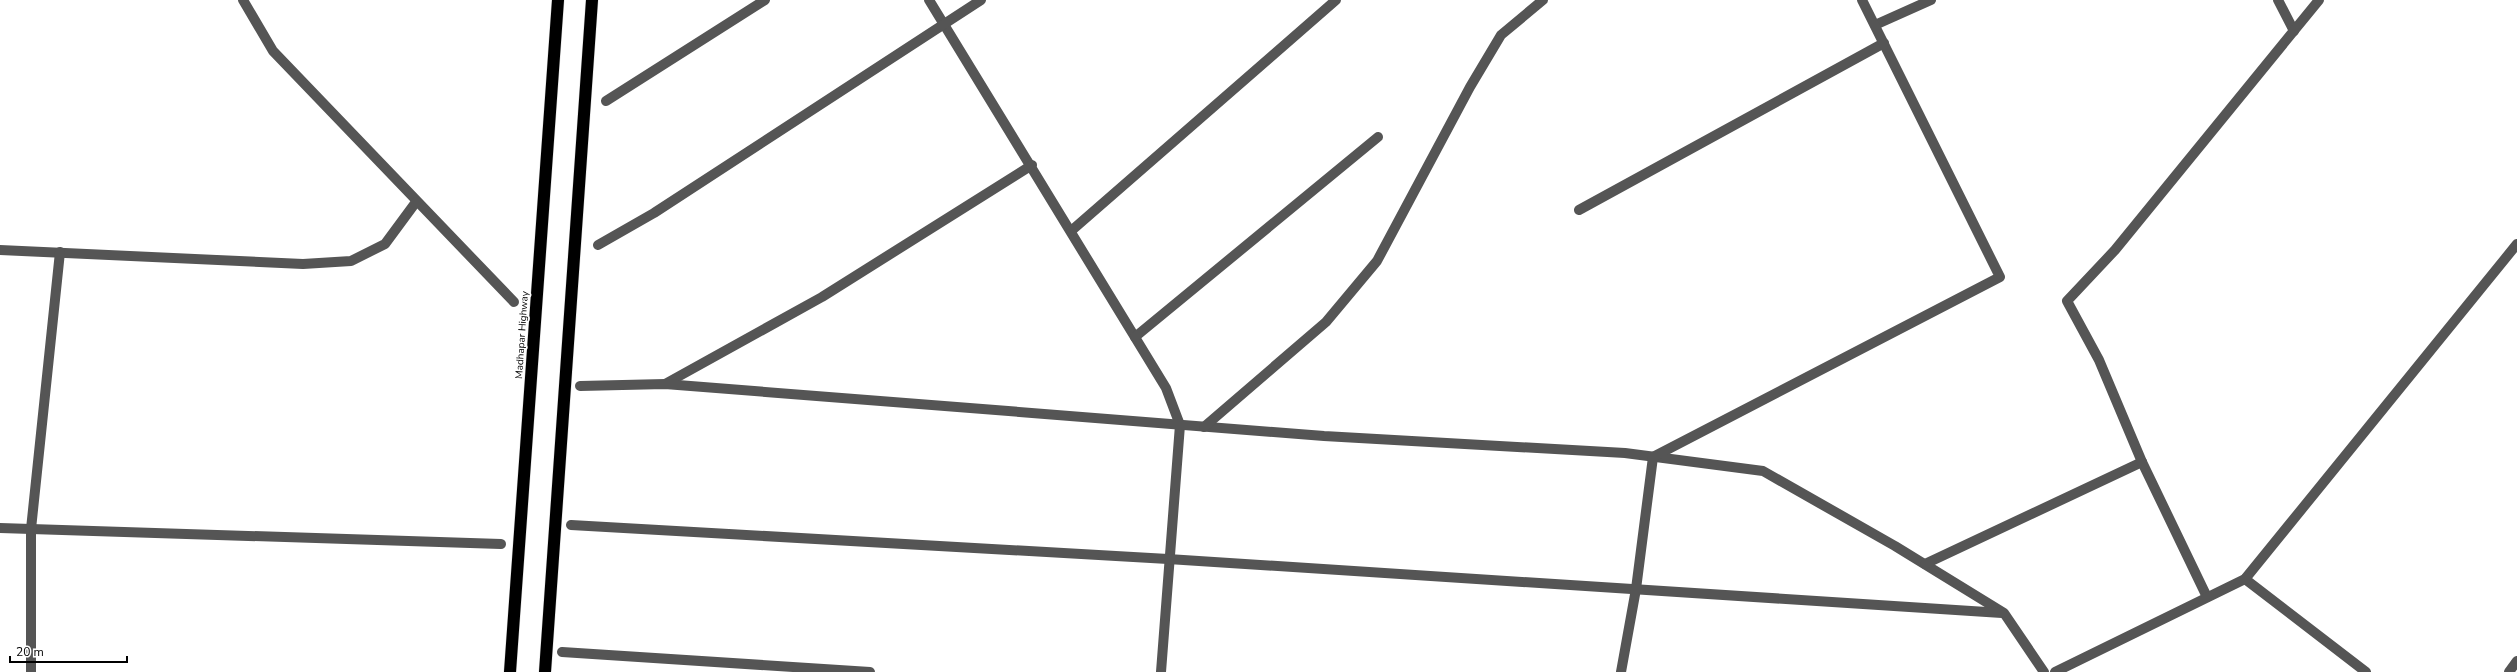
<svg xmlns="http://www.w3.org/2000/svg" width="2517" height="672" viewBox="0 0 2517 672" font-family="'Nunito Sans',sans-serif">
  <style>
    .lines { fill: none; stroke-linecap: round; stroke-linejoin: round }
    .highway-casing { stroke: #dbdbdb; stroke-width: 13 }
    .minor { stroke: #555; stroke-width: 10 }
    .highway { stroke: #000; stroke-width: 12 }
    .labels { text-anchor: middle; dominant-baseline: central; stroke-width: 3.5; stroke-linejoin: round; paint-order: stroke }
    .street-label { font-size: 10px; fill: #000; stroke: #fff }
  </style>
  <rect width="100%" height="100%" fill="#fff"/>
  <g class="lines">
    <!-- highway casing -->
    <g class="highway-casing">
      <g id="highway">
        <polyline points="510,672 558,0"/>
        <polyline points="545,672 592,0"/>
      </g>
    </g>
    <!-- minor -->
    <g class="minor">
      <polyline points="243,0 273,51 514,302"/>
      <polyline points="929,0 1166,388 1180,425 1161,672"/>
      <polyline points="2278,0 2294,31"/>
      <polyline points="1875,25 1931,0"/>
      <polyline points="606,101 765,0"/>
      <polyline points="1579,210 1884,43"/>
      <polyline points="1071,231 1336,0"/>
      <polyline points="598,245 654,213 981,0"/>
      <polyline points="0,250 303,264 351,261 385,244 416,202"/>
      <polyline points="1135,337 1378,137"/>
      <polyline points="665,384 822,297 1032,165"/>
      <polyline points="580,386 665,384 1324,436 1625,453 1763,471 1895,546 2004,613 2044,672"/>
      <polyline points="1204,427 1326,322 1377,261 1470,87 1501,35 1543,0"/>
      <polyline points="571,525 1168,559 2002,613"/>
      <polyline points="0,528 501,544"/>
      <polyline points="1925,564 2142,462"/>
      <polyline points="2245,579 2366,672"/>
      <polyline points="2207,597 2142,462 2099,360 2067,301 2115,250 2319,0"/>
      <polyline points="562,652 870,672"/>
      <polyline points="31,672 31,529 60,252"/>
      <polyline points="1621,672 1636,589 1653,457 2000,277 1862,0"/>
      <polyline points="2055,672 2245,579 2517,244"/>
      <polyline points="2509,672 2517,661"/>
    </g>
    <!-- highway -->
    <use href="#highway" class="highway"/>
  </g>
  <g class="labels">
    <!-- street labels -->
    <g class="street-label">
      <text transform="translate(522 335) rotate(-86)">Madhapar Highway</text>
    </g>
  </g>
  <!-- scale -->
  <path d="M10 656v6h117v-6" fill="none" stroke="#000000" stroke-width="2"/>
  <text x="16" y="656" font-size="12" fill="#000000" stroke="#ffffff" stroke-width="3" paint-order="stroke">20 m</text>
</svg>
